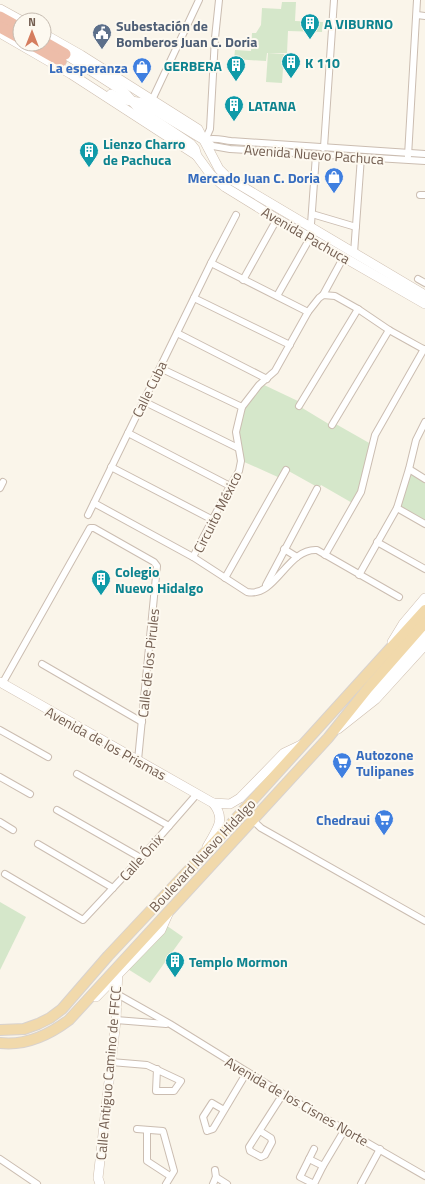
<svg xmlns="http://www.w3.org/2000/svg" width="425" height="1184" viewBox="0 0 425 1184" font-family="'Titillium Web',sans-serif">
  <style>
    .green { fill: #d5e7ca }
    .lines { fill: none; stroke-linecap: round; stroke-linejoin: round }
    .street-casing { stroke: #cbbdb1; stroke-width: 8 }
    .secondary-casing { stroke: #cebeaf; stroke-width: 10 }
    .primary-casing { stroke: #d8d2ce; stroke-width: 12 }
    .highway-casing { stroke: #d8d2ce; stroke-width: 12 }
    .street { stroke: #fff; stroke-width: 6 }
    .secondary { stroke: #fff; stroke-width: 9 }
    .primary { stroke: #f1d9ab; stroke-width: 10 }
    .highway { stroke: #edbda9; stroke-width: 11 }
    .labels { text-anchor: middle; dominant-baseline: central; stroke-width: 4; stroke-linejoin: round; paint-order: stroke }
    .culture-label { font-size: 14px; font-weight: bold; fill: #0d838f; stroke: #fdf9f0; text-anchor: start }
    .service-label { font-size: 14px; font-weight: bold; fill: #4e5e75; stroke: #fdf9f0; text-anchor: start }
    .shop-label { font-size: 14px; font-weight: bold; fill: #366cbe; stroke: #fdf9f0; text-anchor: end }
    .street-label { font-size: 14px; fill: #725d50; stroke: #fdf9f0 }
  </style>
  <rect width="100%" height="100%" fill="#faf5ea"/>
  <!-- green -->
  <g class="green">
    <polygon points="282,2 296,2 295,21 323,22 322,32 288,31 287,53 267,53 266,61 234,59 235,50 251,51 252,33 256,33 261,25 262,8 281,9"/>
    <polygon points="268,53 284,54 282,83 266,82"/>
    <polygon points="262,384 300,402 299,406 332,426 334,423 371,444 366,480 354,504 321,485 319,488 285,469 280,478 242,461 237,432 242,407"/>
    <polygon points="409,469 425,479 425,524 397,508"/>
    <polygon points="0,902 26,917 0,970"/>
    <polygon points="160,921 183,937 150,983 123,966"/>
  </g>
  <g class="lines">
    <!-- street casing -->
    <g class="street-casing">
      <g id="street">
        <polyline points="417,15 425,16"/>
        <polyline points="152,100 199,0"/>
        <polyline points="205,140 213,146 230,149 425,161"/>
        <path d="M205 140C214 137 222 140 231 141L425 154"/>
        <polyline points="205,140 210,129 215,38 219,0"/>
        <polyline points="323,148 324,147 334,0"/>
        <polyline points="408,156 417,0"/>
        <polyline points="420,195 425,195"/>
        <polyline points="312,214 356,227"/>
        <polyline points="354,253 361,157"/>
        <polyline points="211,263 308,312"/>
        <polyline points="418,279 425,283"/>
        <polyline points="243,280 277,219"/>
        <polyline points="323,295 342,260"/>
        <polyline points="277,296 310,238 316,155"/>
        <polyline points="194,298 290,345"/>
        <polyline points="177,333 267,379"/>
        <polyline points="160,368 242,407"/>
        <polyline points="143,401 238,448"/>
        <polyline points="299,406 358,309"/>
        <polyline points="332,425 389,330"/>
        <polyline points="128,433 230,486"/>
        <polyline points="111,467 213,520"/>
        <polyline points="409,469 425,479"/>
        <polyline points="0,488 3,482"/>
        <path d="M94 503 193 557 247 592C276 598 287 548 317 550L399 597"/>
        <polyline points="397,508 425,524"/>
        <polyline points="88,515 211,263 236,215"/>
        <polyline points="377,542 425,569"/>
        <polyline points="284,549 297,557"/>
        <polyline points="325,555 361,492 375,435 424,349"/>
        <polyline points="193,557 230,486 239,471 241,461 236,432 242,407 259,385 275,371 308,312 319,298 323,295 335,296 358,309 389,330 425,350"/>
        <polyline points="359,575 397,508 409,469 416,440 425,422"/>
        <polyline points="225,578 286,470"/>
        <polyline points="266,585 317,489"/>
        <polyline points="42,664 142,722"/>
        <polyline points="2,684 90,528 94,528 154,562 157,566 138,760"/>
        <polyline points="0,730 48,757"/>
        <polyline points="77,774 169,826"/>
        <polyline points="0,777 30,794"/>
        <polyline points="57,810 141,858"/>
        <polyline points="243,811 261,828 425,921"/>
        <polyline points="0,822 13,830"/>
        <polyline points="38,844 113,888"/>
        <polyline points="5,874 83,920 141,858 197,794"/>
        <polyline points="117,994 170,1024 283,1094 425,1176"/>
        <polyline points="116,1020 166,1024"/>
        <polyline points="111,1062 147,1065 181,1081 174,1091 156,1091 157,1069"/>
        <polyline points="224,1110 212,1103 203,1117 207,1131 213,1129 247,1072"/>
        <polyline points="137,1129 163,1131 174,1171 166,1184"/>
        <polyline points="147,1130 147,1161 170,1176"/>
        <polyline points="260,1131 271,1138 272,1142 265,1155 261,1157 250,1151 249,1147 283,1094"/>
        <polyline points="0,1159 37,1184"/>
        <polyline points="309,1159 323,1166"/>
        <polyline points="216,1177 227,1184"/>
        <polyline points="213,1184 216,1177 215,1170"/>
        <polyline points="314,1184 323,1166 345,1129"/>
        <polyline points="314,1184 300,1177 314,1149"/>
        <polyline points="361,1184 380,1149"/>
      </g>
    </g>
    <!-- secondary casing -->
    <g class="secondary-casing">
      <g id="secondary">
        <polyline points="0,9 20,20"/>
        <polyline points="0,33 71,74 196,155"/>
        <polyline points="44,34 81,55 198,129 219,169 228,178 425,295"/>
        <polyline points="65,54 124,92 140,110 191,144 195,149 197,156 211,175 225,187 277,219 425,304"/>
        <polyline points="111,94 120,99 143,103 204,140"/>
        <polyline points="392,642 403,624 425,598"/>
        <path d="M0 682 213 803C227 820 216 830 207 847"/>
        <polyline points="355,710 425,635"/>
        <polyline points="338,729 376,699 425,645"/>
        <polyline points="213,803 230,804 240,798 284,753 303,744"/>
        <polyline points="96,997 161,930 168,914"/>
        <polyline points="100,1184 98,1178 116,1020 118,967"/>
      </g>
    </g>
    <!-- primary casing -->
    <g class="primary-casing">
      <g id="primary">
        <polyline points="0,1030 24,1029 38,1024 50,1018 62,1009 108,956 201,857 425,610"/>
        <path d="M0 1043C25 1046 49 1035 69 1020L328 738 368 688 425 623"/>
      </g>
    </g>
    <!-- highway casing -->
    <g class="highway-casing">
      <g id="highway">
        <polyline points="0,17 20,28"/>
        <polyline points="0,27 20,38"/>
        <polyline points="44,42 65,54"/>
        <polyline points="31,44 61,61"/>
      </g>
    </g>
    <!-- street -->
    <use href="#street" class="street"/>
    <!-- secondary -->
    <use href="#secondary" class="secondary"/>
    <!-- primary -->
    <use href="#primary" class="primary"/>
    <!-- highway -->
    <use href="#highway" class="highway"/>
  </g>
  <!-- icons -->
  <defs>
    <g id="building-pin" transform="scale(1)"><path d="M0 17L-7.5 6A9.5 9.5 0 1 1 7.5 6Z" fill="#0f9aa8" stroke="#fdf9f0"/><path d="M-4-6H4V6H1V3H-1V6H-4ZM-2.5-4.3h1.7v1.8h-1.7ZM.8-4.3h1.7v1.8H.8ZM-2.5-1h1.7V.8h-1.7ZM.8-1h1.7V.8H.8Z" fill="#fff"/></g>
    <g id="civic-pin" transform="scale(1)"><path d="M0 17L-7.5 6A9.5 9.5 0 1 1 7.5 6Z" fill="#5c6f8a" stroke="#fdf9f0"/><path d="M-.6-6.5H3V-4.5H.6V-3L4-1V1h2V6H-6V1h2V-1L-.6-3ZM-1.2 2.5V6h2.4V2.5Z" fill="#fff"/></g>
    <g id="shop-pin" transform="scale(1)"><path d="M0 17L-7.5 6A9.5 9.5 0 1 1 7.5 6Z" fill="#3f7fe0" stroke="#fdf9f0"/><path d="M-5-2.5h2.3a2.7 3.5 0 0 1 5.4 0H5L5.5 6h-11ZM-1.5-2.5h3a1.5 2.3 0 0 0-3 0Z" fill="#fff"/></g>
    <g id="supermarket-pin" transform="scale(1)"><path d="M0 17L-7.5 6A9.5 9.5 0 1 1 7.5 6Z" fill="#3f7fe0" stroke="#fdf9f0"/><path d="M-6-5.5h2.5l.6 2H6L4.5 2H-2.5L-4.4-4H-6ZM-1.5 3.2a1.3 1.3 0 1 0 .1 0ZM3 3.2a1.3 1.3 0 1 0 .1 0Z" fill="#fff"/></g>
  </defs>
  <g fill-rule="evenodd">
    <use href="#building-pin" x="310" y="23"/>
    <use href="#civic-pin" x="102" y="33"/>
    <use href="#building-pin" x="291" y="62"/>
    <use href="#building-pin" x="236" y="65"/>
    <use href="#shop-pin" x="142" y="67"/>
    <use href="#building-pin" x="234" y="105"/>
    <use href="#building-pin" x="89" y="151"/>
    <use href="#shop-pin" x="334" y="177"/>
    <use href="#building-pin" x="101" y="579"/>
    <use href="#supermarket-pin" x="342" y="762"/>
    <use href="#supermarket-pin" x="384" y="819"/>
    <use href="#building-pin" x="175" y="961"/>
  </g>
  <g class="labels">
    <!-- culture labels -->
    <g class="culture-label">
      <text x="324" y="23">A VIBURNO</text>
      <text x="305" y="62">K 110</text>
      <text x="222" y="65" text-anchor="end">GERBERA</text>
      <text x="248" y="105">LATANA</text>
      <text x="103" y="143">Lienzo Charro<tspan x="103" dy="16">de Pachuca</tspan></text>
      <text x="115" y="571">Colegio<tspan x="115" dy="16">Nuevo Hidalgo</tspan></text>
      <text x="189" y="961">Templo Mormon</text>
    </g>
    <!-- service labels -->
    <g class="service-label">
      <text x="116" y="25">Subestación de<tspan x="116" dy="16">Bomberos Juan C. Doria</tspan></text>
    </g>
    <!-- shop labels -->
    <g class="shop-label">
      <text x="128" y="67">La esperanza</text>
      <text x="320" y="177">Mercado Juan C. Doria</text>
      <text x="356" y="754" text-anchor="start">Autozone<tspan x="356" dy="16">Tulipanes</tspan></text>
      <text x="370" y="819">Chedraui</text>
    </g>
    <!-- street labels -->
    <g class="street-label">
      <text transform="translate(314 154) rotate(4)">Avenida Nuevo Pachuca</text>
      <text transform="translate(306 235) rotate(30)">Avenida Pachuca</text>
      <text transform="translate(149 389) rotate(-64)">Calle Cuba</text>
      <text transform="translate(217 512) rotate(-63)">Circuito México</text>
      <text transform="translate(148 663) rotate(-84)">Calle de los Pirules</text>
      <text transform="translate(106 743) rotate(29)">Avenida de los Prismas</text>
      <text transform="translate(202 855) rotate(-47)">Boulevard Nuevo Hidalgo</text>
      <text transform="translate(141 857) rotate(-48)">Calle Ónix</text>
      <text transform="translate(108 1073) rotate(-85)">Calle Antiguo Camino de FFCC</text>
      <text transform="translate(297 1101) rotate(30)">Avenida de los Cisnes Norte</text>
    </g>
  </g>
  <!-- north arrow -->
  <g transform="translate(32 32)"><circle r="19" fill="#fdf9f0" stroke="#c5bbb0"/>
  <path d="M0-3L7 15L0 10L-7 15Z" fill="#d57d5e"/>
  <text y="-6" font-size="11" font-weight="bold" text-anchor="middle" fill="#725d50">N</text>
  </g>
</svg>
